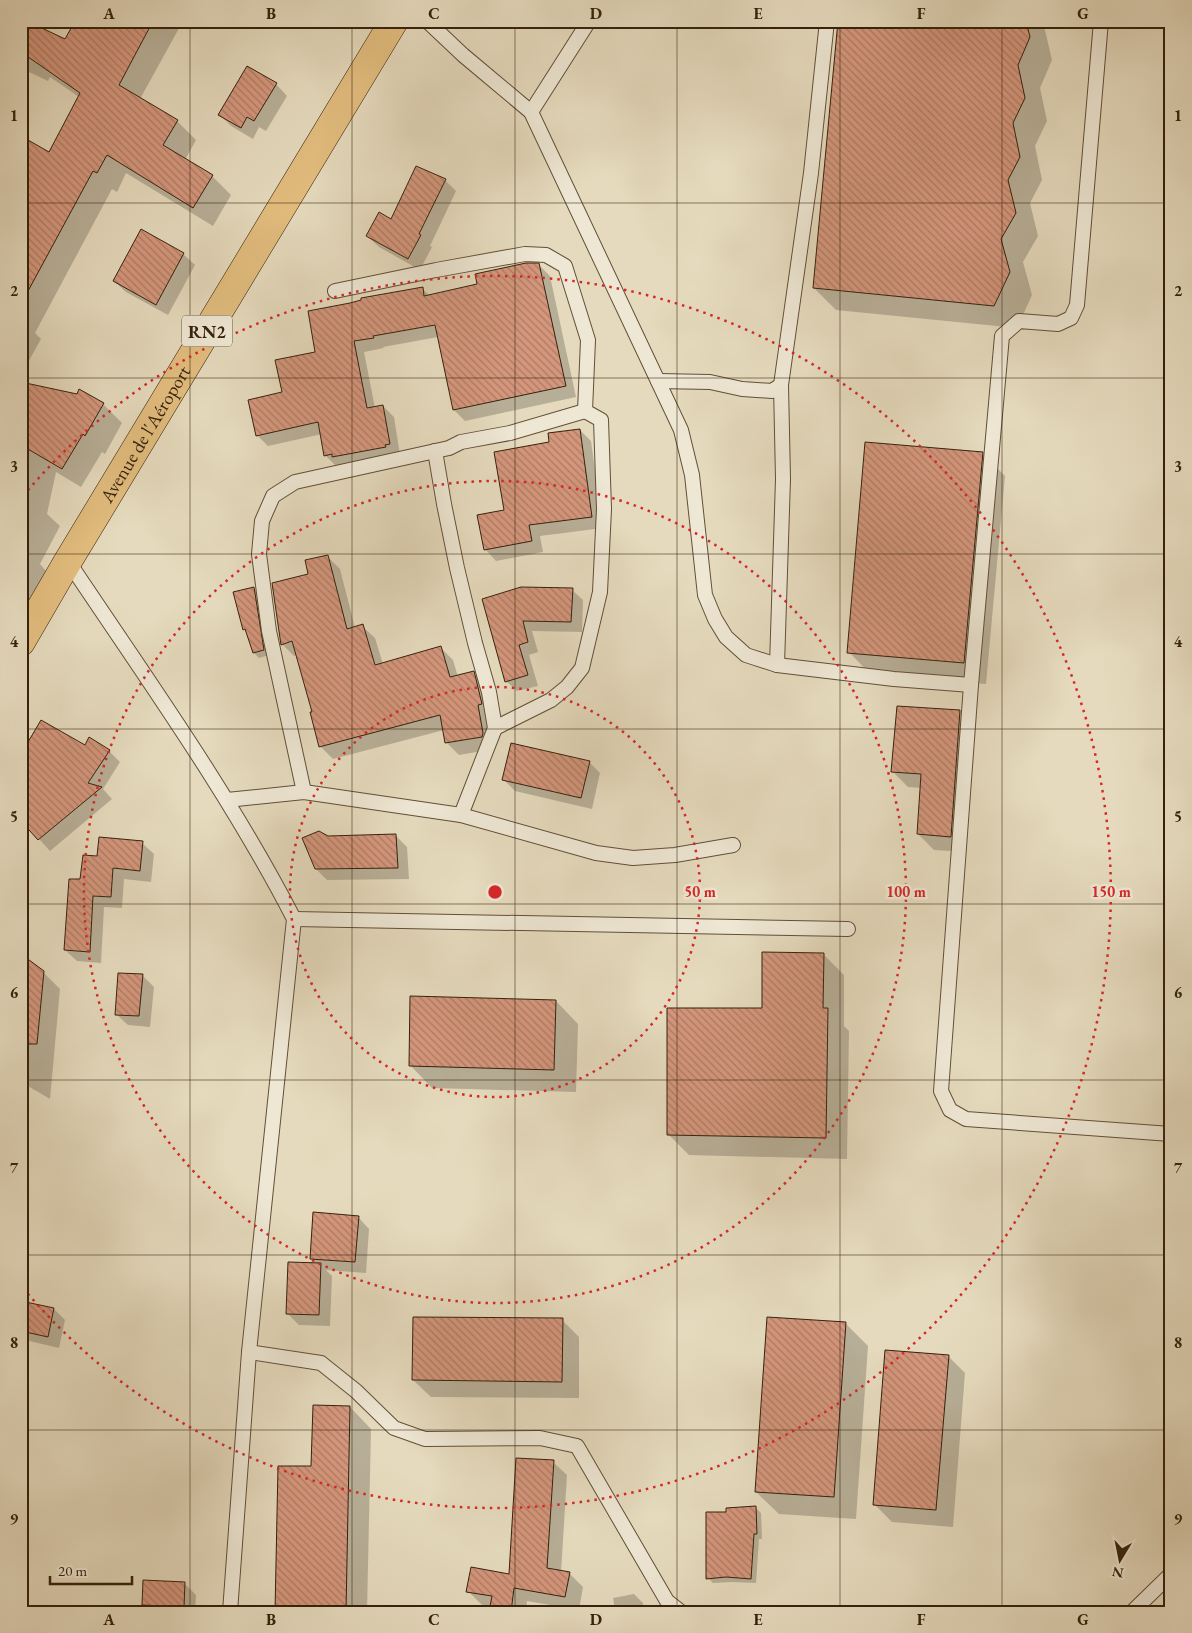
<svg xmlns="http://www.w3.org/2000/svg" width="1192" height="1633" viewBox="0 0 1192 1633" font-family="'EB Garamond',serif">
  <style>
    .shadow { fill: #0003 }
    .building { fill: url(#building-back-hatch); stroke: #35210b }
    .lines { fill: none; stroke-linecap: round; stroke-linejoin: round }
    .lane-casing { stroke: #614f38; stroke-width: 16 }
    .highway-casing { stroke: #35210b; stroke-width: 29 }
    .lane { stroke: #eee7d4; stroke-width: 14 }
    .highway { stroke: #e2bd7e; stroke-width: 28 }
    .grid { fill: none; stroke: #35210b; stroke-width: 1; stroke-opacity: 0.55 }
    .ring { fill: none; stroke: #d62828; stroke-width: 2.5; stroke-dasharray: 2.5 5 }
    .labels { text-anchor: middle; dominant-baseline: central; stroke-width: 5; stroke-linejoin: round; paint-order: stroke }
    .shield { fill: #eee7d4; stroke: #6c5c47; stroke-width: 1 }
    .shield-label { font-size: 18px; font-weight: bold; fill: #35210b }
    .street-label { font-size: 19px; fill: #35210b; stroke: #eee7d4 }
    .centre { fill: #d62828; stroke: #eee7d4; stroke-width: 2.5 }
    .ring-label { font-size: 15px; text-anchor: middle; font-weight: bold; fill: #d62828; stroke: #eee7d4; stroke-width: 5; stroke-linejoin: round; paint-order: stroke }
    .neatline { fill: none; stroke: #35210b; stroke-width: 2 }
    .grid-label { font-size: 16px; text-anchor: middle; font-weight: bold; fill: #35210b }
  </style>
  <defs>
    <pattern id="building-back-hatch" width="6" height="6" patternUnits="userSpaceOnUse" patternTransform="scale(1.25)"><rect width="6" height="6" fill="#d4967c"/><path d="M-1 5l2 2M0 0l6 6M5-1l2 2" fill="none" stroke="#ad7a64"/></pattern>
  </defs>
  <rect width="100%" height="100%" fill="#e5dabd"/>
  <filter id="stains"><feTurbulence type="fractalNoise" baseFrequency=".004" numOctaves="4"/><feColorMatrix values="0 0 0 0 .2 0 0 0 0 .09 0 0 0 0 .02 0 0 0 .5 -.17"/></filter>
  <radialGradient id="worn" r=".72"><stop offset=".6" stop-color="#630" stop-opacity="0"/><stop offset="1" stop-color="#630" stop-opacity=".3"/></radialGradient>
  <!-- shadow -->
  <g class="shadow">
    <polygon points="76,21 183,21 140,99 177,121 196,140 185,160 212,176 231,195 213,226 126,173 117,192 112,189 35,333 41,339 21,375 21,138 50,153 79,97 50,77 48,81 29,72 21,64 21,30 66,41"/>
    <polygon points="839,21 1039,21 1044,26 1052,60 1040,88 1047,121 1035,146 1042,180 1030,203 1038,236 1023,262 1032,295 1017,328 836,310 814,288"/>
    <polygon points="276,84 287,96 266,131 259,127 253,139 231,126 220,115"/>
    <polygon points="445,180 456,191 430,246 432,247 420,270 379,247 367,236 392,220"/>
    <polygon points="183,254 195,265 168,315 126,292 114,281"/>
    <polygon points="539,265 550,276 576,397 465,421 454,410 438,337 383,347 384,348 364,352 375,408 383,406 394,417 400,455 344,467 342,465 336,466 325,455 322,434 268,446 257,435 284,393 316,353 350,304 422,288 430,296 478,285"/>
    <polygon points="21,384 103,404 122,423 105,454 102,452 81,487 56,472 47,514 60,526 40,564 46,571 21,617"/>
    <polygon points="580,430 591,441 603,528 540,536 543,552 496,561 485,549 505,511 551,443"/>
    <polygon points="982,453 1005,476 986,684 871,675 849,652"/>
    <polygon points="327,556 340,569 355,628 362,626 375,638 383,664 440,647 453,660 458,677 473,672 486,685 495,747 494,749 459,755 446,742 444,730 333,759 320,746 314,713 297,655 294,656 282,644 309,575"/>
    <polygon points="254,588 259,594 269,655 259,658 254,653 247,632 244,629"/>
    <polygon points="572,590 583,600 582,632 532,631 538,652 529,655 538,686 517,691 506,681 483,599"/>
    <polygon points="960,711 975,727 966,852 934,850 918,834 922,788 908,787 892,771"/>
    <polygon points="85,747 109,751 120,762 103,789 112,799 50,851 21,819"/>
    <polygon points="589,762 600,773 592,809 515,791 504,780"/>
    <polygon points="395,835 407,847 409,879 327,880 316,869"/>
    <polygon points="142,843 154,854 151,882 124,879 122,908 104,907 101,963 77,961 65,950 81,881 98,857"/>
    <polygon points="823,954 844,975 844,1026 849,1031 847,1159 689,1155 668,1134 763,1009"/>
    <polygon points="21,956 43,972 60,989 50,1099 21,1082"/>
    <polygon points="142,975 154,987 150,1027 128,1025 116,1014"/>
    <polygon points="556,1001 578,1024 576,1092 432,1088 410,1065"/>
    <polygon points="358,1217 369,1229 366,1273 326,1270 332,1276 330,1326 299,1325 287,1313 317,1265 311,1258"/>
    <polygon points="21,1302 54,1309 65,1320 59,1348 21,1339"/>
    <polygon points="562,1320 579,1337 579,1398 431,1397 413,1380"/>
    <polygon points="845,1323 868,1346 856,1519 779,1514 756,1492"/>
    <polygon points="948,1356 965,1373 953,1527 892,1522 875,1505"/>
    <polygon points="350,1407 371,1429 367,1612 276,1612 312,1468"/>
    <polygon points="553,1462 567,1475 561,1572 569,1573 583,1587 579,1610 615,1610 613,1598 634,1594 643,1603 644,1612 555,1612 555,1611 573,1610 573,1609 527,1601 526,1612 492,1612 491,1607 482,1605 468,1591 510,1575"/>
    <polygon points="755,1507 761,1513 762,1539 759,1539 756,1583 732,1582 713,1583 708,1578 727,1513"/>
    <polygon points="184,1583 196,1595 195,1612 150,1612 143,1604"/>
  </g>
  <!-- building -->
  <g class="building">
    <polygon points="21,21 27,21 65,39 75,21 153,21 119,85 178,120 163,145 213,175 193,208 107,155 97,173 93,171 21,304 21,136 49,152 80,93 21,52"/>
    <polygon points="838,21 1026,21 1030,37 1018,65 1025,98 1013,123 1020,157 1008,180 1016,213 1001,239 1010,272 994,306 813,288"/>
    <polygon points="247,66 277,83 254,121 247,117 241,128 218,115"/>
    <polygon points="416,166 446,179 419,234 421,235 408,259 366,236 379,212 391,219"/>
    <polygon points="141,229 184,253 156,305 113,281"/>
    <polygon points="526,263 539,263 566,386 453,410 435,325 373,336 374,338 354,341 367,408 383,405 390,444 385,445 386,447 332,457 332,454 324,456 318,422 256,436 248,400 282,392 275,360 315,352 308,311 350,303 361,300 361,298 423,287 424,296 477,284 475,274"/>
    <polygon points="21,382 77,394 79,389 104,403 85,436 83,434 62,469 21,445"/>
    <polygon points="580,429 592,517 529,525 532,541 484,550 477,515 504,510 494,452 549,442 548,433"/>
    <polygon points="865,442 983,452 964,663 847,653"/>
    <polygon points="328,555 347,629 363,624 375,665 441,646 450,677 474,671 482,704 478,705 483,733 482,737 445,743 440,715 319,747 310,712 312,712 292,641 281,645 272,583 308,574 305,560"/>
    <polygon points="254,587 264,650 253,653 245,629 243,630 233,592"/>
    <polygon points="521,587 573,588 571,622 523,621 528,642 519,645 528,675 505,682 482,599"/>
    <polygon points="897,706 960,710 951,837 917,834 921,774 891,772"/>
    <polygon points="41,720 85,745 89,737 110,750 88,783 102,787 38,840 21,821 21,754"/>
    <polygon points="511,743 590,761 581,798 502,780"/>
    <polygon points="319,831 328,836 396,834 398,868 315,869 302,838"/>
    <polygon points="99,837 143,841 140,871 113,868 111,897 93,896 90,952 64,950 69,879 80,879 83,855 97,856"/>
    <polygon points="762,952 824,953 823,1008 828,1008 826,1138 667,1135 667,1008 762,1008"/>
    <polygon points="21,954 44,971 37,1044 21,1044"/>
    <polygon points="118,973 143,974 139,1016 115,1015"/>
    <polygon points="410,996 556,1000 554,1070 409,1066"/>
    <polygon points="313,1212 359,1216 355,1262 310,1259"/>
    <polygon points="288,1262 321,1263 319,1315 286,1314"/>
    <polygon points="21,1301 54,1308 48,1337 21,1331"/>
    <polygon points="413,1317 563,1318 562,1382 412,1380"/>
    <polygon points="767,1317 846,1322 834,1497 755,1492"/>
    <polygon points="885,1350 949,1355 936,1510 873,1505"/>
    <polygon points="313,1405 350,1406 346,1612 275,1612 278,1466 311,1466"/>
    <polygon points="516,1458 554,1460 547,1568 570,1572 565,1597 514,1588 511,1612 489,1612 492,1596 466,1592 471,1567 509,1574"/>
    <polygon points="756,1506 757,1534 754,1534 751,1579 726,1577 706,1579 706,1512 726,1512 726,1508"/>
    <polygon points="143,1580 185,1582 184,1607 142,1605"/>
  </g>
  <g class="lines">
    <!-- lane casing -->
    <g class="lane-casing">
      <g id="lane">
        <polyline points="427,21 463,55 531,112 681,430 692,475 705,595 715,619 726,637 746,655 777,665 894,679 971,685 1002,336 1019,321 1058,324 1071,318 1077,305 1101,21"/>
        <polyline points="531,112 589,21"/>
        <polyline points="335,291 436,270 525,254 546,255 565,266 588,340 585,411 601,420 604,509 600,592 582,668 567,687 551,700 495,728"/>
        <polyline points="658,381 710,382 742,389 772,391 781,385"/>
        <polyline points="435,451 444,504 457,568 475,643 489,692 495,728 461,815"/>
        <path d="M68 561C146 678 229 793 294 919L249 1352 230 1612"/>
        <polyline points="777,665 783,479 781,385 811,173 827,21"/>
        <polyline points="971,685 941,1091 950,1110 966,1119 1171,1134"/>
        <polyline points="304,792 269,631 259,554 262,521 273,496 295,482 449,448 461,442 510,433 585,411"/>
        <polyline points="227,800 304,792 461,815 596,853 633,858 675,855 733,845"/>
        <polyline points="294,919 848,929"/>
        <polyline points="249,1352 321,1363 356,1391 394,1428 425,1439 540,1438 577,1446 667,1601 681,1612"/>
        <polyline points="1132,1612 1171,1574"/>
      </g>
    </g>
    <!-- highway casing -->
    <g class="highway-casing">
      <g id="highway">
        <path id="s1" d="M21 642 68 561 394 21"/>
      </g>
    </g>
    <!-- lane -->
    <use href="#lane" class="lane"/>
    <!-- highway -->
    <use href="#highway" class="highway"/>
  </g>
  <!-- grid -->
  <path class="grid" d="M190 21V1612M352 21V1612M515 21V1612M677 21V1612M840 21V1612M1002 21V1612M21 203H1171M21 378H1171M21 554H1171M21 729H1171M21 904H1171M21 1080H1171M21 1255H1171M21 1430H1171"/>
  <!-- distance rings -->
  <g class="ring">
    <circle cx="495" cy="892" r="205"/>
    <circle cx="495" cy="892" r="411"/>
    <path d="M23 496A616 616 0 1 1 23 1288"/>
  </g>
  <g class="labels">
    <!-- shield labels -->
    <rect class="shield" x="182" y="315.5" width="50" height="31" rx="4"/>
    <g class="shield-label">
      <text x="207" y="331">RN2</text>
    </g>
    <!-- street labels -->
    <g class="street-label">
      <text stroke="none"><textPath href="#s1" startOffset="242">Avenue de l'Aéroport</textPath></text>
    </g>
  </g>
  <circle cx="495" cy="892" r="8" class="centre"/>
  <g class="ring-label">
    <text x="700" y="897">50 m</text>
    <text x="906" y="897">100 m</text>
    <text x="1111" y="897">150 m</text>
  </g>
  <!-- margin -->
  <rect width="1192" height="1633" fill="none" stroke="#e5dabd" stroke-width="55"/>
  <!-- north arrow -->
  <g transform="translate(1120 1560) rotate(190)" stroke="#eee7d4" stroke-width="4" paint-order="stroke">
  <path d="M0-4L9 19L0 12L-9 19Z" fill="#35210b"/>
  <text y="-8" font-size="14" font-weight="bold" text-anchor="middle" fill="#35210b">N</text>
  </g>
  <!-- scale -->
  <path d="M50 1576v8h82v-8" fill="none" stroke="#35210b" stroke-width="2.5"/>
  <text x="58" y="1576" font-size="15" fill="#35210b" stroke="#eee7d4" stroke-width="4" paint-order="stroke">20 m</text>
  <rect x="28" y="28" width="1136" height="1578" class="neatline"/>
  <g class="grid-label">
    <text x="109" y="19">A</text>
    <text x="271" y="19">B</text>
    <text x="434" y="19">C</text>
    <text x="596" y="19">D</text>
    <text x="758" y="19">E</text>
    <text x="921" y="19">F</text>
    <text x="1083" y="19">G</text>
    <text x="14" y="121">1</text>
    <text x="1178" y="121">1</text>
    <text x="14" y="296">2</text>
    <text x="1178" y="296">2</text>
    <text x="14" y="472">3</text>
    <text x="1178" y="472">3</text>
    <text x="14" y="647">4</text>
    <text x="1178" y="647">4</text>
    <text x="14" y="822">5</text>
    <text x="1178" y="822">5</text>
    <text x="14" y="998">6</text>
    <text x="1178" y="998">6</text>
    <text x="14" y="1173">7</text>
    <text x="1178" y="1173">7</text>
    <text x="14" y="1348">8</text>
    <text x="1178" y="1348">8</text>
    <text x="14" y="1524">9</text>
    <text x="1178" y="1524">9</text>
    <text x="109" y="1625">A</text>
    <text x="271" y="1625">B</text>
    <text x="434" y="1625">C</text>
    <text x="596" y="1625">D</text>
    <text x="758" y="1625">E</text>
    <text x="921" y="1625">F</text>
    <text x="1083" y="1625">G</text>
  </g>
  <rect width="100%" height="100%" filter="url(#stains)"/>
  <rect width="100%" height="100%" fill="url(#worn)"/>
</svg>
